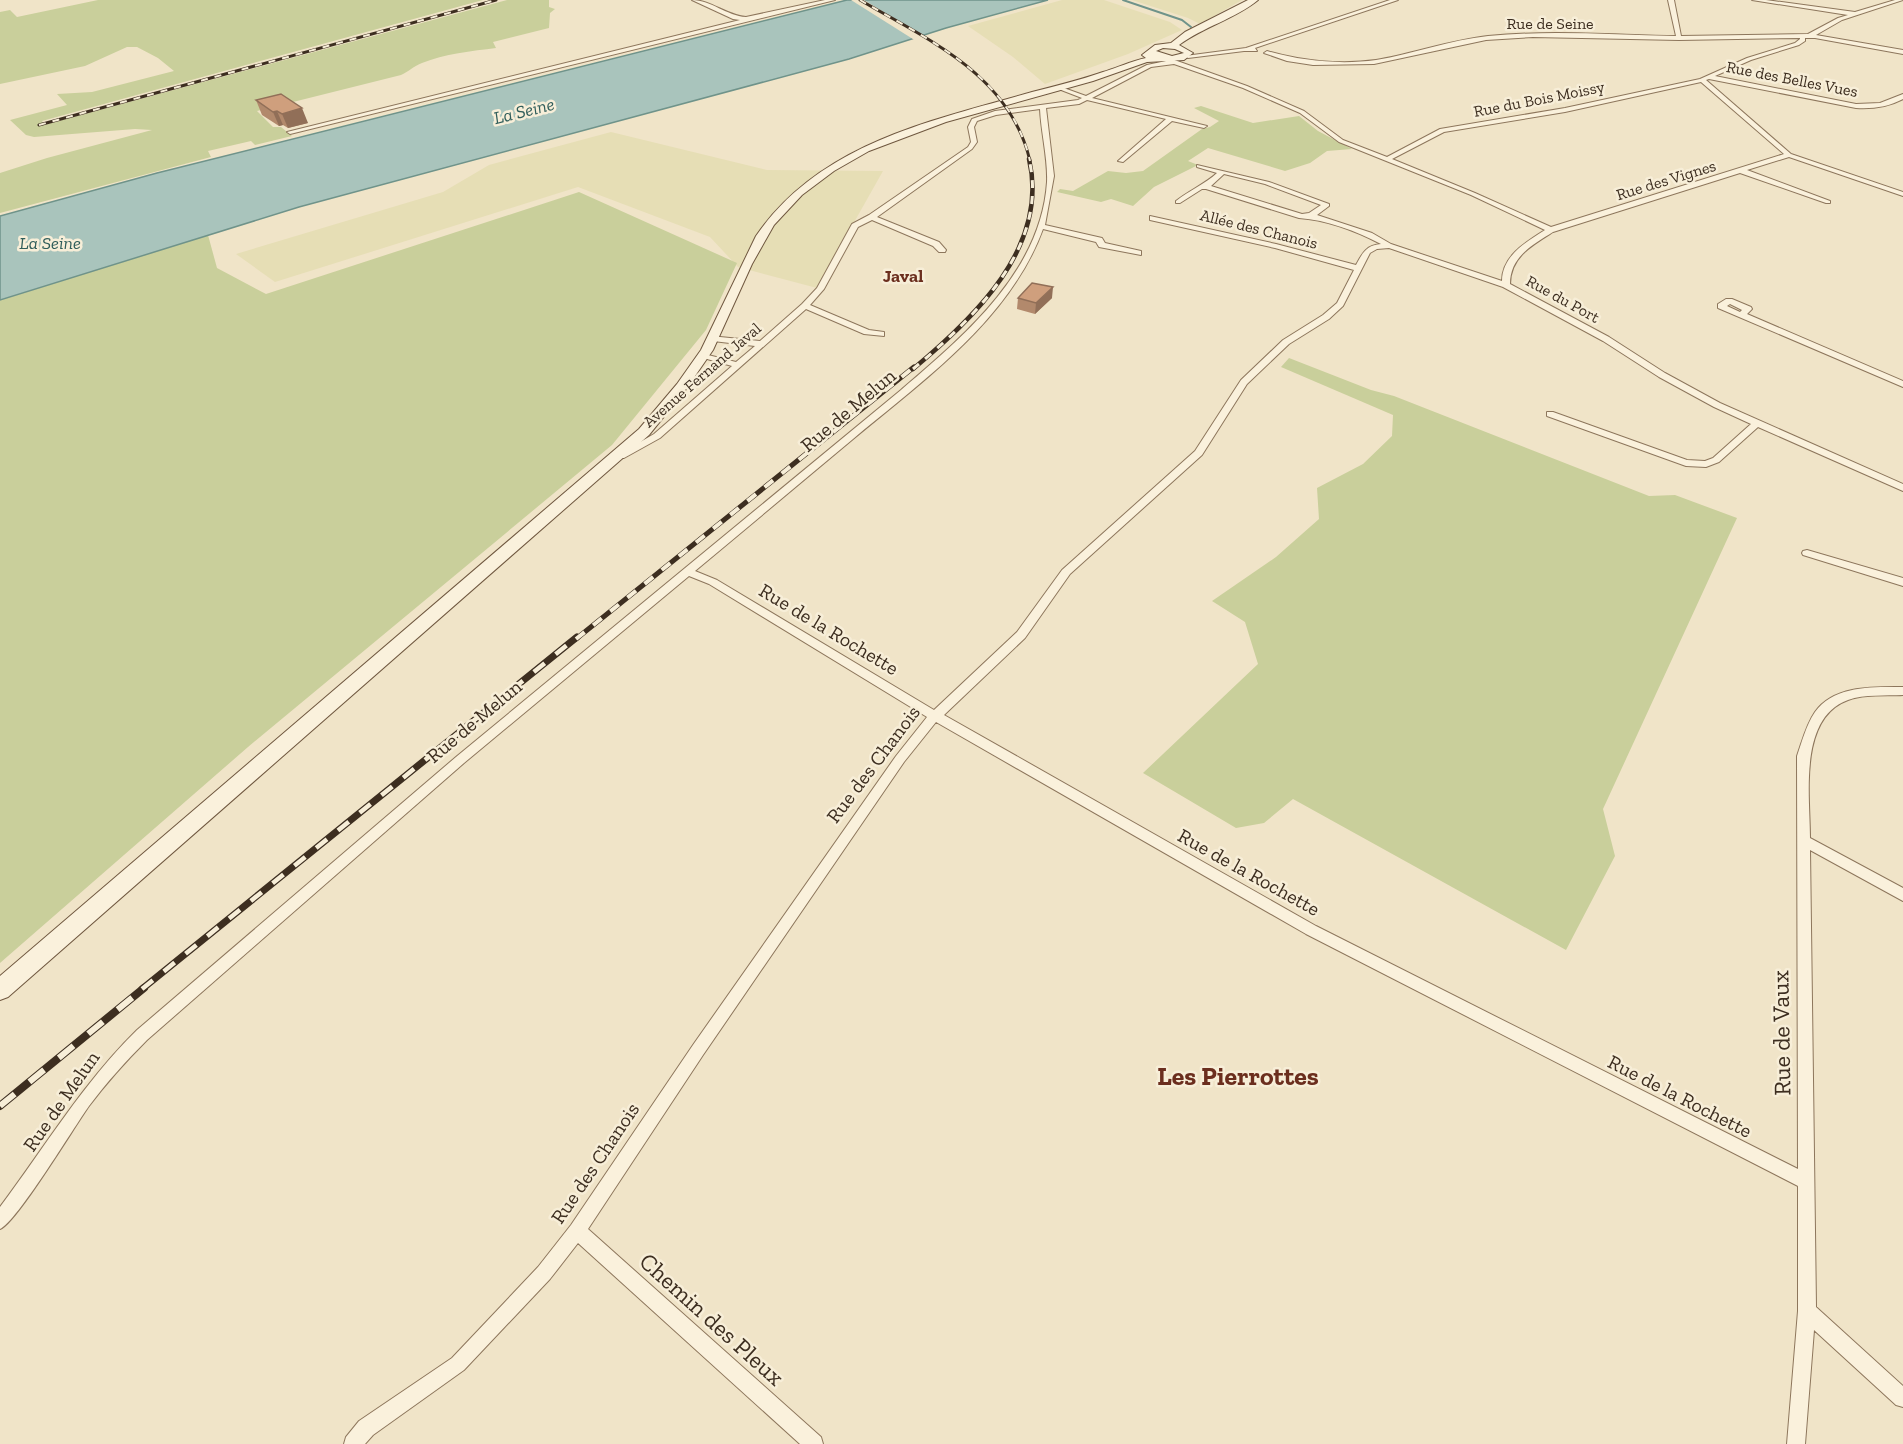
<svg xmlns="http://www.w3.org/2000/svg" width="1903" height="1444" viewBox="0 0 1903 1444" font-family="'Zilla Slab',serif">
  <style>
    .farmland { fill: #e6deb5 }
    .green { fill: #c9cf9b }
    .water { fill: #a9c4bc; stroke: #6f938a; stroke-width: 1.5 }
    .pier { fill: #f0e4c8 }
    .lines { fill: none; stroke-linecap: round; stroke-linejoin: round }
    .stream { stroke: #6f938a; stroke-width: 2 }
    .minor-casing { stroke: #8d765c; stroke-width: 2 }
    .secondary-casing { stroke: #6f573f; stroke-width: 2 }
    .minor { fill: #faf1dc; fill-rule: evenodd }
    .secondary { fill: #faf1dc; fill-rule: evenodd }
    .rail-far4-casing { stroke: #3d2e20; stroke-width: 3 }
    .rail-far3-casing { stroke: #3d2e20; stroke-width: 4.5 }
    .rail-far2-casing { stroke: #3d2e20; stroke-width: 5 }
    .rail-far1-casing { stroke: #3d2e20; stroke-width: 7 }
    .rail-casing { stroke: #3d2e20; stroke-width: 8 }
    .rail-far4 { stroke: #f7eed8; stroke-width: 2; stroke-dasharray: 7; stroke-linecap: butt }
    .rail-far3 { stroke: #f7eed8; stroke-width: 3; stroke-dasharray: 8; stroke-linecap: butt }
    .rail-far2 { stroke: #f7eed8; stroke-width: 4; stroke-dasharray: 11; stroke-linecap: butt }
    .rail-far1 { stroke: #f7eed8; stroke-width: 4.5; stroke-dasharray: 14; stroke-linecap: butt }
    .rail { stroke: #f7eed8; stroke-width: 6; stroke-dasharray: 19; stroke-linecap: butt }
    .wall { fill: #b2896c }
    .shaded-wall { fill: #916f58 }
    .building { fill: #cf9f7d; stroke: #916f58; stroke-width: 1.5 }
    .labels { text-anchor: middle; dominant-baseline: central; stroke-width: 5; stroke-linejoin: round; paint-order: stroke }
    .far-street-label { font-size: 16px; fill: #3d2e20; stroke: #f7eed8 }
    .far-water-label { font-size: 18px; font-style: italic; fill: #2f5d5a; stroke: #f7eed8 }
    .far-neighbourhood-label { font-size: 18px; font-weight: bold; fill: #6b2e1e; stroke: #f7eed8 }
    .street-label { font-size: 20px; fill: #3d2e20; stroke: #f7eed8 }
    .near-street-label { font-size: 24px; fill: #3d2e20; stroke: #f7eed8 }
    .near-neighbourhood-label { font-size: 26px; font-weight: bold; fill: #6b2e1e; stroke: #f7eed8 }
  </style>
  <rect width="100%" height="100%" fill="#f0e4c8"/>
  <!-- farmland -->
  <g class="farmland">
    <polygon points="1062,0 1104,0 1170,22 1182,30 1128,54 1045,84 1013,57 968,26"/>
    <polygon points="1132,0 1242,0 1200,24 1188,18"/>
    <polygon points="611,132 767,170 883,171 817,288 738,267 710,237 578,187 275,282 236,254 443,192 489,165"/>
  </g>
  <!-- green -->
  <g class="green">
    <path d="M98 0H483L42 121 44 125 507 0H549V7L555 9 550 13 549 28 493 42 496 48C472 51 444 54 422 63 414 66 408 72 401 75L257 111 273 127H281L292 136 255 145 251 141 208 151 211 157 0 213V173L47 158 152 130 135 129 34 137 26 135 10 120 67 105 57 94 92 92 174 71 158 58 137 47H127L85 66 0 84V12L10 10 17 17Z"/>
    <polygon points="1201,106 1253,123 1299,116 1318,131 1352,149 1327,151 1310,163 1285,171 1208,148 1188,161 1198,165 1154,187 1133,206 1111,199 1101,202 1057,192 1060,189 1073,191 1108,171 1126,173 1143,171 1202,129 1210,127 1219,121 1194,108"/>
    <polygon points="579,192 737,263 706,330 612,445 248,747 0,963 0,300 208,235 217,268 266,294"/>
    <polygon points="1289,358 1371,390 1394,396 1649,496 1675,495 1737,518 1603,809 1615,856 1566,950 1293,799 1264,823 1236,828 1143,773 1258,664 1245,622 1212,601 1276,557 1319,519 1317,488 1363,464 1392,436 1393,415 1281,367"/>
  </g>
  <!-- water -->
  <polygon class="water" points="847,0 1048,0 946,28 849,59 299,207 0,300 0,216 157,173"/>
  <!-- pier -->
  <polygon class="pier" points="851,0 864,0 926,38 916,41"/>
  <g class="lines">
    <!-- stream -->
    <polyline class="stream" points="1123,0 1182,20 1191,27"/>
    <!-- minor casing -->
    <g class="minor-casing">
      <g id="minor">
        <path d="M692 0C711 0 727 16 746 17L825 0H835L290 134 287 132 740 20 733 19Z"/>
        <polygon points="1390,0 1398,0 1255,48 1257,51 1244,51 1188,58 1185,56 1246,48"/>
        <path d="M1668 0H1674L1681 36 1808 34 1838 18 1848 15 1752 0H1766L1855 12 1895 0H1903L1842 20 1816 35 1903 50V54L1815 38H1805V41L1799 45 1751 60 1715 76 1856 104 1880 103 1903 94V99C1888 107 1873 109 1856 108L1709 79 1706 80 1791 154 1903 192V196L1789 157 1747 170 1830 201V203H1826L1740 173 1553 232C1532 245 1510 257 1510 284L1609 337 1665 373 1720 403 1903 484V491L1758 427 1719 462 1706 467 1686 466 1547 416V412H1553L1687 460 1705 461 1713 458 1751 424 1714 407 1659 377 1603 341 1503 287 1389 248 1377 249 1370 253 1343 306 1329 319 1289 344 1247 384 1202 455 1070 574 1025 638 944 715 1316 926 1798 1169 1797 756C1802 742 1806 725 1815 712 1834 685 1874 687 1903 687V695C1885 696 1865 694 1848 700 1798 718 1810 796 1810 838L1903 888V901L1810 850 1816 1307 1903 1386V1407L1896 1405 1814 1330 1805 1444H1787L1798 1311V1186L1306 934 936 722 904 762 703 1055 588 1229 821 1437 823 1444H800L578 1243 550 1279 464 1370 373 1435 365 1444H344L346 1437 359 1421 452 1358 538 1267 571 1225 693 1045 896 756 927 717 709 584 689 576 464 763 147 1040C126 1061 107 1082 89 1106 74 1127 16 1223 0 1229V1207C45 1147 83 1083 137 1030L456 757 901 390C964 336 1041 272 1047 182 1048 158 1041 133 1040 109L996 115 977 121 974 127 977 142 972 149 877 217 939 242 946 250 945 252H939L933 246 872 220 858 227 824 289 810 305 869 330 884 332V336L864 334 806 309 660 438 624 458H618L616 456 654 434 732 366 700 357V353L736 362 755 346 713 341 710 340V336L760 341 802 304 817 288 852 224 869 215 968 147 971 142 968 127 972 119 995 111 1078 100 1082 98 1056 88 1061 87 1086 96 1147 65 1166 61 1163 59 1166 57 1247 86 1304 111 1343 140 1387 157 1440 129 1565 108 1700 79 1747 58 1795 43 1800 39V38L1679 40 1533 37 1486 40 1374 64 1313 65 1287 61 1264 53 1267 51C1301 61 1341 65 1376 60 1413 54 1450 40 1488 36 1550 30 1614 35 1676 36ZM1174 64 1243 88 1300 113 1339 142 1471 195 1545 230C1526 242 1502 256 1502 281L1391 244 1372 233 1317 215 1329 206V204L1269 182 1197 165V167L1217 173C1205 184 1190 190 1176 201V203H1180L1202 189H1206L1299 218C1327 220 1356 231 1381 244 1366 245 1362 254 1356 265L1276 244 1150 216V220L1275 248 1354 270 1337 303 1323 315 1283 340 1241 380 1195 451 1062 570 1017 632 934 710 717 580 695 571C748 527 800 483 853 439 925 379 1010 319 1043 229L1096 242 1099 247 1141 255V251L1105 243 1102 238 1045 225 1054 176 1046 108 1079 104 1087 100 1166 119 1118 161 1123 162 1172 121 1204 128 1207 126 1092 98 1151 67ZM1701 82 1784 154 1551 227 1475 193 1392 159 1444 132 1565 112ZM1224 174 1265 184 1321 205 1309 213 1302 214 1211 186Z"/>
        <path d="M1726 299H1732L1751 307 1752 309 1747 314 1903 381V387L1718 308V304ZM1730 304 1742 310 1740 312 1727 306Z"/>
        <polygon points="1807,550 1903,578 1903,586 1803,555 1802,553 1803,551"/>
      </g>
    </g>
    <!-- secondary casing -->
    <g class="secondary-casing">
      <path id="secondary" d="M1248 0H1258C1235 19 1203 27 1179 45L1193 53 1184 60 1147 62 1093 81 946 122 869 151 834 171 802 195 774 225 752 264 713 350 686 389 649 435 8 997 0 1000V976L639 429 677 384 701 350 756 236C820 143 931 121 1032 92 1056 86 1080 80 1103 72 1117 68 1131 61 1146 58L1142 55 1155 45 1171 43 1185 32ZM1163 48 1175 49 1184 53 1172 56 1156 51Z"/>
    </g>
    <!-- minor -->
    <use href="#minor" class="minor"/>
    <!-- secondary -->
    <use href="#secondary" class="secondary"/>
    <!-- rail-far4 casing -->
    <g class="rail-far4-casing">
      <g id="rail-far4">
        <path d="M860 0C930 41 1010 75 1030 161"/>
        <polyline points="39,125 496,0"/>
      </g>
    </g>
    <!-- rail-far3 casing -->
    <g class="rail-far3-casing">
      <path id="rail-far3" d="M913 369C973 319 1050 247 1029 159"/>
    </g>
    <!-- rail-far2 casing -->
    <g class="rail-far2-casing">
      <polyline id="rail-far2" points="576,639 914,367"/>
    </g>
    <!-- rail-far1 casing -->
    <g class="rail-far1-casing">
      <polyline id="rail-far1" points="142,989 577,637"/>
    </g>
    <!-- rail casing -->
    <g class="rail-casing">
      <polyline id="rail" points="0,1106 144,988"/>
    </g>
    <!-- rail-far4 -->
    <use href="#rail-far4" class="rail-far4"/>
    <!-- rail-far3 -->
    <use href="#rail-far3" class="rail-far3"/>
    <!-- rail-far2 -->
    <use href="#rail-far2" class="rail-far2"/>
    <!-- rail-far1 -->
    <use href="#rail-far1" class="rail-far1"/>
    <!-- rail -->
    <use href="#rail" class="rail"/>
  </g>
  <!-- wall -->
  <g class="wall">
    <polygon points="256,100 308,123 288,128 283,125 279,126 262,115"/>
    <polygon points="1018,298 1052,298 1035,314 1017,309"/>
  </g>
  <!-- shaded-wall -->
  <g class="shaded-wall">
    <polygon points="302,108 308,123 288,128 282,114"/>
    <polygon points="277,111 283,125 279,126 273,112"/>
    <polygon points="1053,287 1052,298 1035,314 1036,303"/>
  </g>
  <!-- building -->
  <g class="building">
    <polygon points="281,94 302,108 282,114 277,111 273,112 256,100"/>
    <polygon points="1032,283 1053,287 1036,303 1018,298"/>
  </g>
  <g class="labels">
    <!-- far-street labels -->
    <g class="far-street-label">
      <text x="1550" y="23">Rue de Seine</text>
      <text transform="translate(1792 79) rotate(11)">Rue des Belles Vues</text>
      <text transform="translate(1539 99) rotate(-11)">Rue du Bois Moissy</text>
      <text transform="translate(1666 180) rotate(-17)">Rue des Vignes</text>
      <text transform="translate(1259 229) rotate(14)">Allée des Chanois</text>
      <text transform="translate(1563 299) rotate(29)">Rue du Port</text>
      <text transform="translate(702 375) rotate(-41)">Avenue Fernand Javal</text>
    </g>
    <!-- far-water labels -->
    <g class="far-water-label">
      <text transform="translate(524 111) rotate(-14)">La Seine</text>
      <text x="50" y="243">La Seine</text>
    </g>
    <!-- far-neighbourhood labels -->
    <g class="far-neighbourhood-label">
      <text x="903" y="276">Javal</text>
    </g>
    <!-- street labels -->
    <g class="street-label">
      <text transform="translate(848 410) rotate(-40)">Rue de Melun</text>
      <text transform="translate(829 629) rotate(31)">Rue de la Rochette</text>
      <text transform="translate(474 721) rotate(-40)">Rue de Melun</text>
      <text transform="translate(873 764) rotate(-53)">Rue des Chanois</text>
      <text transform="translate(1249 872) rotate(29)">Rue de la Rochette</text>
      <text transform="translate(1680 1096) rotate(27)">Rue de la Rochette</text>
      <text transform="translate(61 1101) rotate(-55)">Rue de Melun</text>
      <text transform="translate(595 1163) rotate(-56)">Rue des Chanois</text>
    </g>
    <!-- near-street labels -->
    <g class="near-street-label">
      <text transform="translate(1781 1033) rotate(-91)">Rue de Vaux</text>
      <text transform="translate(712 1319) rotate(42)">Chemin des Pleux</text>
    </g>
    <!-- near-neighbourhood labels -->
    <g class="near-neighbourhood-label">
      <text x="1238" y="1076">Les Pierrottes</text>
    </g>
  </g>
</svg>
